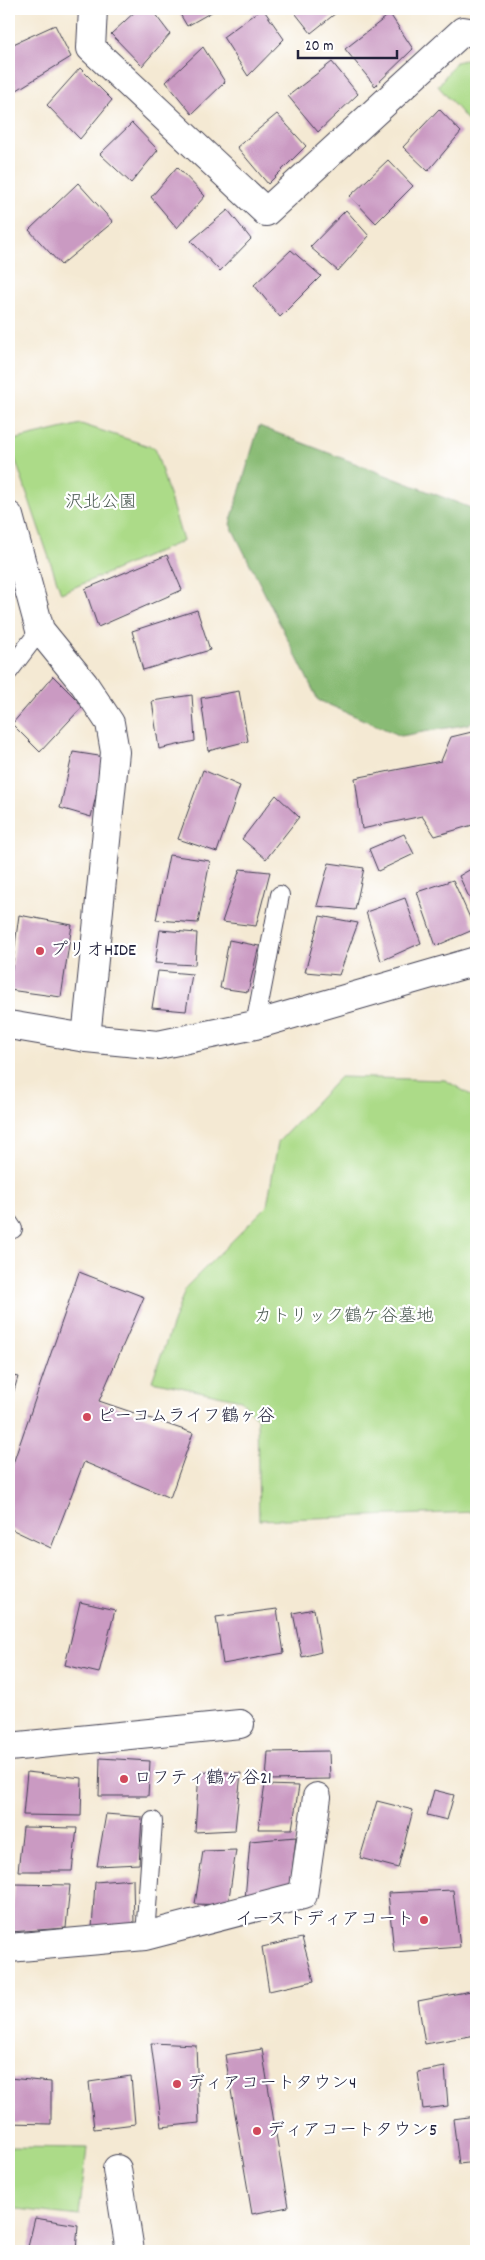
<svg xmlns="http://www.w3.org/2000/svg" width="485" height="2260" viewBox="0 0 485 2260" font-family="Dekko,'Klee One',sans-serif">
  <style>
    .green { fill: #acdb88; stroke: #677e62 }
    .forest { fill: #89bb74; stroke: #566e58 }
    .building { fill: #ca9ac2 }
    .lines { fill: none; stroke-linecap: round; stroke-linejoin: round }
    .lane-casing { stroke: #424052; stroke-width: 20 }
    .street-casing { stroke: #424052; stroke-width: 30 }
    .lane { stroke: #fff; stroke-width: 18 }
    .street { stroke: #fff; stroke-width: 28 }
    .poi-dot { fill: #d1495b; stroke: #fff; stroke-width: 2 }
    .labels { text-anchor: middle; dominant-baseline: central; stroke-width: 4.5; stroke-linejoin: round; paint-order: stroke }
    .park-label { font-size: 18px; fill: #4b5a52; stroke: #fff }
    .poi-label { font-size: 18px; fill: #22223b; stroke: #fff; text-anchor: start }
  </style>
  <rect width="100%" height="100%" fill="#fff"/>
  <filter id="ink" filterUnits="userSpaceOnUse"><feTurbulence type="fractalNoise" baseFrequency=".02" numOctaves="2"/><feDisplacementMap in="SourceGraphic" scale="10" xChannelSelector="R" yChannelSelector="G"/><feConvolveMatrix kernelMatrix="1 2 1 2 8 2 1 2 1" color-interpolation-filters="sRGB"/></filter>
  <filter id="wash" filterUnits="userSpaceOnUse"><feTurbulence type="fractalNoise" baseFrequency=".0096" numOctaves="4" result="noise"/><feDisplacementMap in="SourceGraphic" scale="20" xChannelSelector="R" yChannelSelector="G"/><feGaussianBlur stdDeviation="1.12" result="paint"/><feColorMatrix in="noise" values="0 0 0 0 0 0 0 0 0 0 0 0 0 0 0 0 0 1.4 0 .05"/><feComposite in="paint" operator="in"/></filter>
  <g filter="url(#wash)">
    <rect width="100%" height="100%" fill="#f4e9d3"/>
    <!-- green -->
    <g class="green">
      <polygon points="476,57 476,130 438,86 456,62"/>
      <polygon points="81,424 155,448 183,541 61,593 9,441"/>
      <polygon points="340,1077 445,1080 476,1098 476,1512 259,1520 257,1418 241,1400 152,1381 186,1287 267,1206 278,1142"/>
      <polygon points="9,2147 87,2148 79,2216 9,2208"/>
    </g>
    <!-- forest -->
    <polygon class="forest" points="259,426 476,510 476,718 469,724 401,736 318,700 230,524"/>
    <g id="blocks">
      <!-- building -->
      <g class="building">
        <polygon points="138,9 151,9 170,34 142,66 111,34"/>
        <polygon points="177,9 217,9 187,26"/>
        <polygon points="261,9 263,9 284,39 248,76 223,37"/>
        <polygon points="292,9 341,9 311,33"/>
        <polygon points="390,14 413,49 375,86 345,49"/>
        <polygon points="55,25 71,57 17,90 9,68 9,46"/>
        <polygon points="203,47 225,82 192,114 166,82"/>
        <polygon points="332,62 358,94 318,132 288,96"/>
        <polygon points="80,68 112,100 80,139 47,105"/>
        <polygon points="439,109 461,132 428,171 403,147"/>
        <polygon points="277,114 306,146 268,184 237,147"/>
        <polygon points="132,123 158,150 131,183 100,154"/>
        <polygon points="388,160 413,186 376,223 350,196"/>
        <polygon points="177,167 205,196 177,228 151,197"/>
        <polygon points="78,183 113,222 61,265 29,230"/>
        <polygon points="228,210 251,239 220,271 191,241"/>
        <polygon points="346,210 369,236 338,271 310,247"/>
        <polygon points="291,250 321,276 280,317 254,285"/>
        <polygon points="167,555 182,590 98,627 85,589"/>
        <polygon points="197,610 210,650 143,670 132,631"/>
        <polygon points="53,676 83,706 40,752 12,724"/>
        <polygon points="239,691 248,741 208,751 201,698"/>
        <polygon points="192,695 195,741 159,749 152,701"/>
        <polygon points="476,731 476,824 435,836 422,816 362,829 355,778 441,761 451,737"/>
        <polygon points="73,752 105,757 91,817 60,808"/>
        <polygon points="203,770 240,786 217,852 178,839"/>
        <polygon points="276,795 299,817 266,859 242,839"/>
        <polygon points="404,834 414,854 378,871 369,849"/>
        <polygon points="169,855 210,861 198,923 156,920"/>
        <polygon points="329,863 364,868 355,910 317,906"/>
        <polygon points="476,866 476,912 459,876"/>
        <polygon points="240,869 270,872 256,926 222,922"/>
        <polygon points="453,880 475,929 436,946 417,892"/>
        <polygon points="405,898 421,943 381,961 366,912"/>
        <polygon points="19,915 72,925 61,997 9,990"/>
        <polygon points="320,916 358,923 339,975 305,972"/>
        <polygon points="160,930 197,933 195,965 155,963"/>
        <polygon points="229,940 259,946 248,992 220,988"/>
        <polygon points="158,971 192,974 186,1011 152,1008"/>
        <polygon points="79,1272 144,1297 99,1401 193,1433 170,1498 84,1462 51,1548 9,1528 9,1475"/>
        <polygon points="9,1375 18,1377 9,1407"/>
        <polygon points="80,1602 115,1610 99,1673 65,1665"/>
        <polygon points="277,1609 284,1653 223,1664 216,1617"/>
        <polygon points="314,1609 321,1652 302,1657 293,1613"/>
        <polygon points="329,1751 330,1779 266,1780 268,1752"/>
        <polygon points="100,1758 150,1761 148,1796 99,1796"/>
        <polygon points="27,1772 82,1778 81,1816 23,1815"/>
        <polygon points="199,1772 241,1773 235,1830 195,1832"/>
        <polygon points="265,1785 299,1786 292,1829 258,1829"/>
        <polygon points="434,1790 454,1795 447,1820 427,1815"/>
        <polygon points="377,1801 413,1810 398,1868 360,1858"/>
        <polygon points="106,1814 142,1817 139,1864 97,1866"/>
        <polygon points="23,1827 77,1828 72,1871 18,1871"/>
        <polygon points="296,1837 290,1890 245,1899 250,1841"/>
        <polygon points="236,1850 228,1905 195,1904 203,1851"/>
        <polygon points="133,1879 134,1924 92,1929 95,1882"/>
        <polygon points="15,1884 70,1885 66,1928 10,1932"/>
        <polygon points="453,1890 460,1947 394,1952 388,1893"/>
        <polygon points="302,1938 314,1981 269,1991 262,1947"/>
        <polygon points="476,1990 476,2035 425,2044 418,2001"/>
        <polygon points="151,2043 196,2045 199,2123 162,2127"/>
        <polygon points="262,2049 288,2207 252,2214 225,2055"/>
        <polygon points="445,2067 448,2106 423,2109 418,2072"/>
        <polygon points="131,2076 135,2124 94,2129 89,2082"/>
        <polygon points="9,2078 51,2082 51,2124 9,2123"/>
        <polygon points="476,2116 476,2162 459,2164 453,2119"/>
        <polygon points="35,2218 78,2225 76,2251 27,2251"/>
      </g>
    </g>
  </g>
  <g filter="url(#ink)">
    <use href="#blocks" fill-opacity="0" stroke="#424052" stroke-width="1"/>
    <g class="lines">
      <!-- lane casing -->
      <g class="lane-casing">
        <g id="lane">
          <polyline points="9,671 40,630"/>
          <polyline points="255,1025 280,895"/>
          <polyline points="9,1223 13,1229"/>
          <polyline points="145,1936 153,1821"/>
        </g>
      </g>
      <!-- street casing -->
      <g class="street-casing">
        <g id="street">
          <polyline points="93,9 91,48 266,212 463,31 476,33"/>
          <polyline points="9,516 40,630 84,684 110,723 115,752 86,1038"/>
          <polyline points="9,1025 86,1038 158,1045 255,1025 476,961"/>
          <polyline points="9,1747 240,1724"/>
          <polyline points="9,1948 145,1936 303,1895 317,1797"/>
          <polyline points="117,2169 130,2251"/>
        </g>
      </g>
      <!-- lane -->
      <use href="#lane" class="lane"/>
      <!-- street -->
      <use href="#street" class="street"/>
    </g>
  </g>
  <!-- markers -->
  <g class="poi-dot">
    <circle cx="40" cy="951" r="5"/>
    <circle cx="87" cy="1417" r="5"/>
    <circle cx="124" cy="1779" r="5"/>
    <circle cx="424" cy="1920" r="5"/>
    <circle cx="177" cy="2084" r="5"/>
    <circle cx="257" cy="2131" r="5"/>
  </g>
  <g class="labels">
    <!-- park labels -->
    <g class="park-label">
      <text x="101" y="503">沢北公園</text>
      <text x="344" y="1317">カトリック鶴ケ谷墓地</text>
    </g>
    <!-- poi labels -->
    <g class="poi-label">
      <text x="50" y="951">プリオHIDE</text>
      <text x="97" y="1417">ピーコムライフ鶴ヶ谷</text>
      <text x="134" y="1779">ロフティ鶴ヶ谷21</text>
      <text x="414" y="1920" text-anchor="end">イーストディアコート</text>
      <text x="187" y="2084">ディアコートタウン4</text>
      <text x="267" y="2131">ディアコートタウン5</text>
    </g>
  </g>
  <!-- margin -->
  <rect width="485" height="2260" fill="none" stroke="#fff" stroke-width="30"/>
  <!-- scale -->
  <path d="M298 50v8h99v-8" fill="none" stroke="#22223b" stroke-width="2.5"/>
  <text x="305" y="50" font-size="15" fill="#22223b" stroke="#ffffff" stroke-width="4" paint-order="stroke">20 m</text>
</svg>
